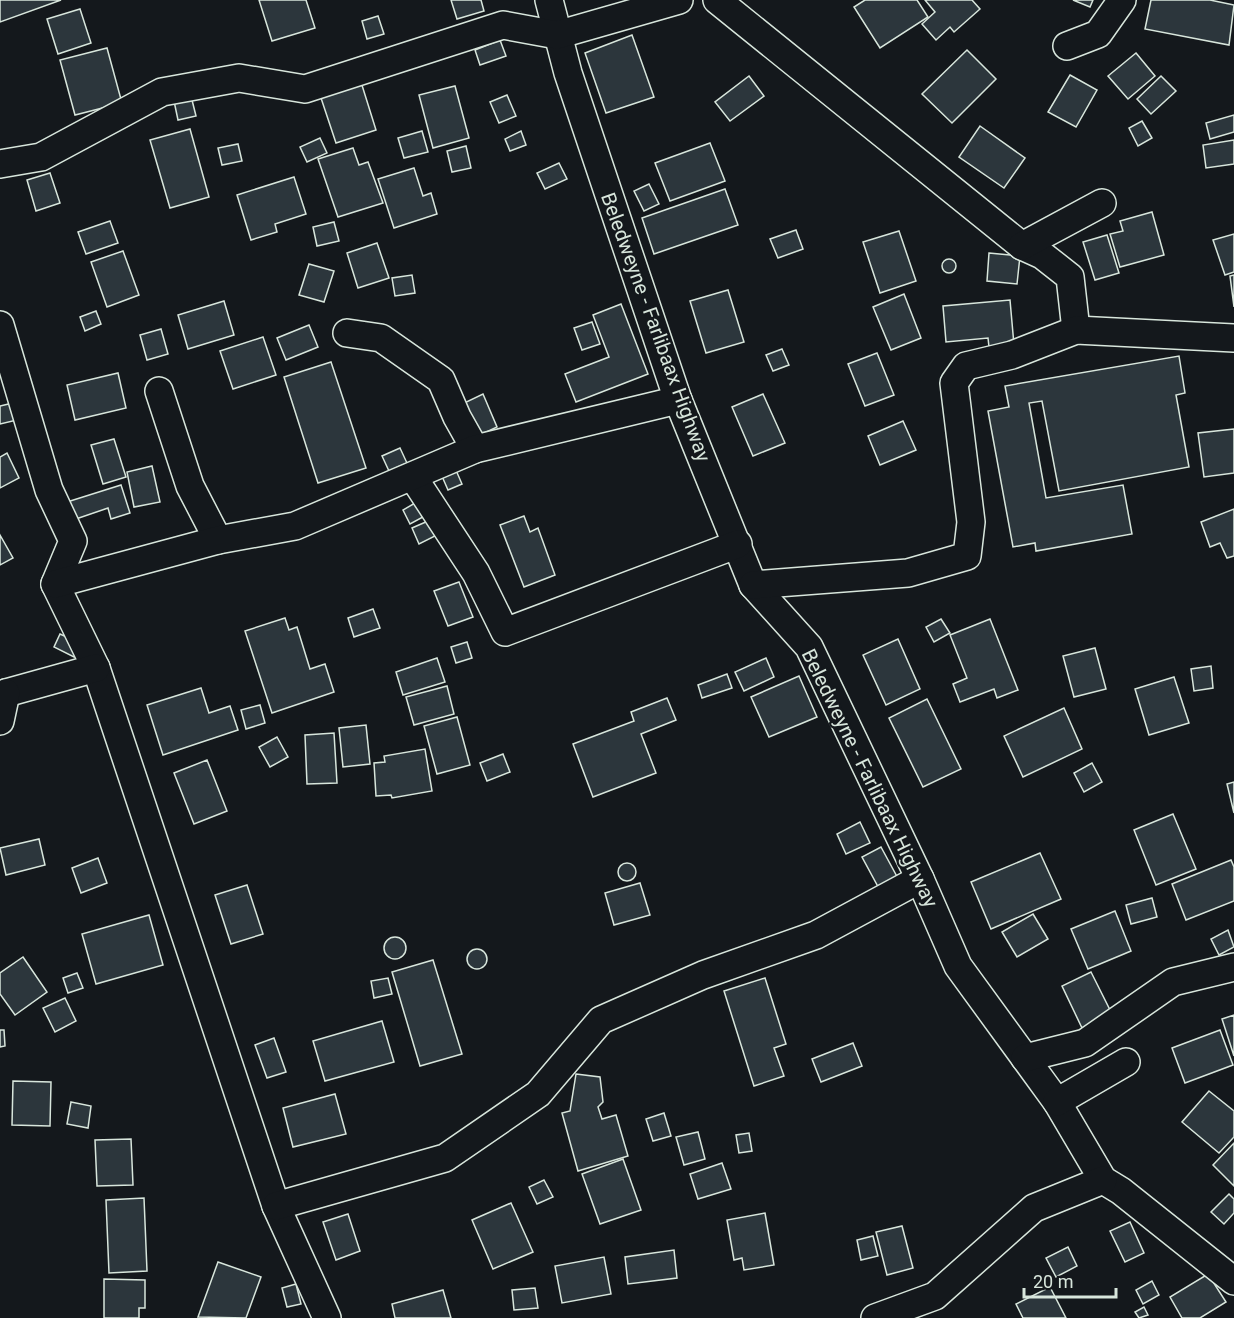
<svg xmlns="http://www.w3.org/2000/svg" width="1234" height="1318" viewBox="0 0 1234 1318" font-family="Roboto,sans-serif">
  <style>
    .building { fill: #2c363c; stroke: #d8e6dc; stroke-width: 1.5 }
    .lines { fill: none; stroke-linecap: round; stroke-linejoin: round }
    .street-casing { stroke: #d8e6dc; stroke-width: 30 }
    .street { stroke: #14181c; stroke-width: 27 }
    .labels { text-anchor: middle; dominant-baseline: central; stroke-width: 4.5; stroke-linejoin: round; paint-order: stroke }
    .street-label { font-size: 20px; fill: #d8e6dc; stroke: #14181c }
  </style>
  <rect width="100%" height="100%" fill="#14181c"/>
  <!-- building -->
  <g class="building">
    <polygon points="0,0 61,0 0,22"/>
    <polygon points="259,0 306,0 315,28 272,41"/>
    <polygon points="451,0 481,0 484,11 457,19"/>
    <polygon points="865,0 917,0 928,17 880,48 854,7"/>
    <polygon points="925,0 972,0 980,9 954,32 950,27 936,40 922,24 935,12"/>
    <polygon points="1073,0 1093,0 1090,7"/>
    <polygon points="1151,0 1210,0 1234,5 1229,45 1145,29"/>
    <polygon points="80,9 91,43 58,54 47,19"/>
    <polygon points="378,16 384,34 367,39 362,21"/>
    <polygon points="632,35 654,97 606,113 585,53"/>
    <polygon points="500,40 506,56 480,65 475,50"/>
    <polygon points="107,48 122,103 75,115 60,60"/>
    <polygon points="967,50 996,79 952,123 922,94"/>
    <polygon points="1136,53 1155,76 1128,99 1108,76"/>
    <polygon points="1070,75 1097,90 1076,127 1048,112"/>
    <polygon points="749,76 764,96 730,121 715,102"/>
    <polygon points="1161,76 1176,91 1151,114 1137,99"/>
    <polygon points="361,82 376,130 336,143 320,95"/>
    <polygon points="455,86 469,138 433,148 419,95"/>
    <polygon points="507,95 516,116 499,123 490,102"/>
    <polygon points="191,96 196,116 178,120 174,101"/>
    <polygon points="1234,115 1234,132 1210,139 1206,123"/>
    <polygon points="1142,121 1152,138 1138,146 1129,128"/>
    <polygon points="980,126 1025,158 1004,188 959,157"/>
    <polygon points="190,129 209,197 170,208 150,140"/>
    <polygon points="422,131 428,152 404,158 398,138"/>
    <polygon points="521,131 526,145 510,151 505,139"/>
    <polygon points="320,138 327,153 307,162 300,147"/>
    <polygon points="1234,140 1234,164 1206,168 1203,145"/>
    <polygon points="710,143 725,181 670,201 655,163"/>
    <polygon points="238,144 242,161 222,165 218,148"/>
    <polygon points="466,146 471,168 452,172 447,151"/>
    <polygon points="353,148 359,165 368,162 383,203 338,217 318,159"/>
    <polygon points="559,163 567,179 545,189 537,173"/>
    <polygon points="414,168 423,196 431,193 437,214 394,228 378,179"/>
    <polygon points="50,173 60,203 36,211 27,180"/>
    <polygon points="294,177 306,214 275,224 277,232 251,240 237,195"/>
    <polygon points="649,184 659,204 644,211 634,191"/>
    <polygon points="725,189 738,225 654,254 642,218"/>
    <polygon points="1152,212 1164,255 1120,267 1110,234 1123,231 1120,221"/>
    <polygon points="110,221 118,243 86,254 78,232"/>
    <polygon points="334,222 339,241 317,246 313,227"/>
    <polygon points="796,230 803,249 778,258 770,239"/>
    <polygon points="899,231 916,281 880,293 863,242"/>
    <polygon points="1234,234 1234,272 1225,275 1213,240"/>
    <polygon points="1107,235 1119,273 1095,280 1083,242"/>
    <polygon points="377,243 389,278 358,288 347,253"/>
    <polygon points="123,251 139,295 107,307 91,262"/>
    <polygon points="989,253 1020,256 1017,284 987,281"/>
    <circle cx="949" cy="266" r="7"/>
    <polygon points="309,264 334,271 324,302 299,295"/>
    <polygon points="412,275 415,293 395,296 392,278"/>
    <polygon points="1234,275 1234,307 1230,276"/>
    <polygon points="728,290 744,342 706,353 690,301"/>
    <polygon points="904,294 921,338 891,350 873,307"/>
    <polygon points="1010,300 1014,345 989,347 988,338 946,342 943,306"/>
    <polygon points="224,301 234,335 188,349 178,315"/>
    <polygon points="621,304 648,374 576,402 565,374 609,357 593,315"/>
    <polygon points="96,311 101,324 85,331 80,317"/>
    <polygon points="592,322 600,344 582,350 574,328"/>
    <polygon points="309,325 318,347 286,360 277,338"/>
    <polygon points="161,329 168,354 147,360 140,335"/>
    <polygon points="263,337 276,375 233,389 220,351"/>
    <polygon points="782,349 789,365 773,371 766,355"/>
    <polygon points="877,353 894,395 865,406 848,364"/>
    <polygon points="1179,356 1185,393 1176,395 1189,467 1059,491 1042,401 1029,403 1046,498 1123,485 1132,534 1036,551 1035,543 1013,547 988,411 1009,407 1005,386"/>
    <polygon points="331,362 366,468 318,483 284,377"/>
    <polygon points="118,373 126,408 75,420 67,385"/>
    <polygon points="483,394 497,427 474,438 460,405"/>
    <polygon points="763,394 785,443 753,456 732,407"/>
    <polygon points="13,403 17,420 0,424 0,406"/>
    <polygon points="903,421 916,450 880,465 868,436"/>
    <polygon points="1234,429 1234,473 1204,477 1198,433"/>
    <polygon points="114,439 126,477 103,484 91,445"/>
    <polygon points="400,448 407,463 389,471 382,456"/>
    <polygon points="7,453 19,478 0,488 0,457"/>
    <polygon points="152,466 160,502 134,507 127,472"/>
    <polygon points="455,468 462,484 448,490 441,474"/>
    <polygon points="121,485 130,513 111,519 108,508 73,520 67,502"/>
    <polygon points="415,503 423,517 410,524 403,510"/>
    <polygon points="1234,509 1234,556 1227,558 1220,543 1210,547 1201,522"/>
    <polygon points="524,516 530,532 538,528 555,575 524,587 500,525"/>
    <polygon points="428,521 435,536 419,544 412,528"/>
    <polygon points="0,535 13,558 0,565"/>
    <polygon points="459,582 473,617 448,626 434,591"/>
    <polygon points="373,609 380,628 354,637 348,618"/>
    <polygon points="285,618 289,630 297,627 310,669 325,664 334,692 272,713 245,631"/>
    <polygon points="941,619 950,633 934,642 926,627"/>
    <polygon points="990,619 1018,690 997,698 994,689 960,702 953,684 967,678 950,635"/>
    <polygon points="60,634 80,643 74,657 54,647"/>
    <polygon points="898,639 920,689 886,705 863,655"/>
    <polygon points="467,642 472,658 456,663 451,647"/>
    <polygon points="1095,648 1106,689 1074,697 1063,656"/>
    <polygon points="437,658 445,682 403,695 396,672"/>
    <polygon points="766,658 774,677 744,691 735,672"/>
    <polygon points="1211,666 1213,688 1194,691 1191,669"/>
    <polygon points="727,674 732,688 702,698 698,685"/>
    <polygon points="799,676 817,717 769,737 751,697"/>
    <polygon points="1174,677 1189,723 1149,735 1135,689"/>
    <polygon points="447,686 454,714 414,725 406,697"/>
    <polygon points="201,688 209,713 230,706 238,730 163,755 147,705"/>
    <polygon points="667,698 676,720 641,734 656,773 593,797 573,744 634,721 631,712"/>
    <polygon points="927,699 961,769 923,787 889,718"/>
    <polygon points="260,705 265,723 246,729 241,710"/>
    <polygon points="1064,708 1082,749 1023,777 1004,736"/>
    <polygon points="457,717 470,765 437,774 424,726"/>
    <polygon points="366,725 370,764 343,767 339,728"/>
    <polygon points="334,733 337,783 307,784 305,735"/>
    <polygon points="277,737 288,757 270,767 259,747"/>
    <polygon points="425,749 432,791 392,798 391,795 376,796 374,763 385,762 384,756"/>
    <polygon points="503,754 510,772 487,781 480,763"/>
    <polygon points="207,760 227,811 194,824 174,773"/>
    <polygon points="1092,763 1102,782 1084,792 1074,773"/>
    <polygon points="1234,782 1234,813 1227,784"/>
    <polygon points="1173,814 1196,869 1156,885 1134,830"/>
    <polygon points="860,822 870,843 846,854 837,834"/>
    <polygon points="39,839 45,865 6,875 0,848"/>
    <polygon points="881,847 901,884 882,894 862,857"/>
    <polygon points="1040,853 1061,899 991,929 971,882"/>
    <polygon points="98,858 107,883 81,893 72,868"/>
    <polygon points="1231,860 1234,867 1234,901 1186,920 1172,884"/>
    <circle cx="627" cy="872" r="9"/>
    <polygon points="640,883 650,915 614,925 605,893"/>
    <polygon points="247,885 263,934 231,944 215,895"/>
    <polygon points="1152,898 1157,917 1131,924 1126,905"/>
    <polygon points="1115,911 1131,951 1088,969 1071,929"/>
    <polygon points="1033,914 1048,939 1017,957 1002,932"/>
    <polygon points="149,915 163,965 96,984 82,934"/>
    <polygon points="1228,930 1234,947 1219,955 1211,939"/>
    <circle cx="395" cy="948" r="11"/>
    <circle cx="477" cy="959" r="10"/>
    <polygon points="23,957 47,992 15,1015 0,994 0,973"/>
    <polygon points="433,960 462,1054 420,1066 392,972"/>
    <polygon points="1091,972 1112,1014 1082,1028 1062,986"/>
    <polygon points="77,973 83,988 68,993 63,978"/>
    <polygon points="388,978 392,994 374,998 371,981"/>
    <polygon points="765,978 786,1044 774,1048 784,1076 754,1086 724,991"/>
    <polygon points="65,998 76,1021 55,1032 43,1008"/>
    <polygon points="1234,1015 1234,1056 1222,1019"/>
    <polygon points="382,1021 394,1062 325,1081 313,1041"/>
    <polygon points="0,1030 4,1030 5,1046 0,1047"/>
    <polygon points="1220,1030 1233,1065 1185,1083 1172,1048"/>
    <polygon points="274,1038 286,1072 267,1078 255,1045"/>
    <polygon points="853,1043 862,1066 821,1082 812,1059"/>
    <polygon points="576,1074 600,1077 603,1102 598,1107 602,1119 616,1115 628,1156 578,1171 562,1113 570,1111"/>
    <polygon points="13,1081 51,1082 50,1126 12,1125"/>
    <polygon points="1209,1091 1234,1111 1234,1137 1219,1153 1182,1122"/>
    <polygon points="335,1094 346,1134 293,1147 283,1108"/>
    <polygon points="71,1102 91,1106 88,1128 67,1124"/>
    <polygon points="664,1113 671,1136 653,1141 646,1119"/>
    <polygon points="698,1132 705,1159 684,1165 676,1137"/>
    <polygon points="749,1133 752,1151 739,1153 736,1135"/>
    <polygon points="131,1139 133,1185 97,1186 95,1140"/>
    <polygon points="1234,1143 1234,1186 1213,1165"/>
    <polygon points="623,1159 641,1210 600,1224 582,1174"/>
    <polygon points="722,1163 731,1189 698,1199 690,1174"/>
    <polygon points="544,1180 553,1197 537,1204 529,1187"/>
    <polygon points="1229,1194 1234,1199 1234,1213 1224,1224 1211,1212"/>
    <polygon points="144,1198 147,1271 109,1273 106,1200"/>
    <polygon points="511,1203 533,1252 493,1269 472,1220"/>
    <polygon points="765,1213 774,1265 744,1270 742,1258 734,1260 727,1220"/>
    <polygon points="348,1214 360,1251 336,1260 323,1222"/>
    <polygon points="1130,1222 1144,1253 1125,1262 1110,1231"/>
    <polygon points="902,1226 913,1268 887,1275 876,1232"/>
    <polygon points="873,1236 878,1256 861,1260 857,1240"/>
    <polygon points="1068,1247 1077,1266 1056,1277 1046,1258"/>
    <polygon points="674,1250 677,1278 628,1284 625,1257"/>
    <polygon points="604,1257 611,1294 562,1303 555,1266"/>
    <polygon points="218,1262 261,1277 246,1318 198,1317"/>
    <polygon points="1208,1274 1226,1302 1200,1318 1182,1318 1170,1297"/>
    <polygon points="104,1279 145,1280 145,1308 139,1308 139,1318 104,1318"/>
    <polygon points="1152,1281 1159,1295 1143,1304 1136,1290"/>
    <polygon points="296,1284 301,1304 287,1307 282,1288"/>
    <polygon points="1050,1287 1066,1318 1023,1318 1016,1304"/>
    <polygon points="535,1288 538,1308 514,1310 512,1290"/>
    <polygon points="443,1290 451,1318 395,1318 392,1304"/>
    <polygon points="1144,1307 1148,1315 1139,1318 1135,1312"/>
  </g>
  <g class="lines">
    <!-- street casing -->
    <g class="street-casing">
      <g id="street">
        <polyline points="549,0 568,73 678,400 753,585 809,647 920,879 958,966 1057,1102 1103,1180 1121,1191 1234,1281"/>
        <polyline points="717,0 1022,246 1042,255 1070,277 1076,330"/>
        <polyline points="1067,46 1098,34 1122,0"/>
        <polyline points="0,164 41,157 162,92 239,78 305,89 503,25 557,35 679,0"/>
        <polyline points="1022,246 1102,203"/>
        <polyline points="0,325 49,490 73,541 55,584 96,668 276,1206 327,1318"/>
        <polyline points="347,333 381,338 441,380 457,417 475,449"/>
        <polyline points="159,391 190,486 218,540"/>
        <polyline points="413,477 476,573 505,632 738,544"/>
        <polyline points="55,584 218,540 295,526 475,449 678,400"/>
        <polyline points="753,585 908,573 967,556 971,522 954,383 966,366 1012,355 1076,330 1234,338"/>
        <polyline points="6,693 96,668"/>
        <polyline points="0,721 6,693"/>
        <polyline points="1025,1058 1085,1043 1173,982 1234,967"/>
        <polyline points="1057,1102 1126,1062"/>
        <polyline points="276,1206 445,1158 538,1094 601,1020 703,975 816,935 920,879"/>
        <polyline points="875,1318 935,1296 1034,1208 1103,1180"/>
      </g>
    </g>
    <!-- street -->
    <use href="#street" class="street"/>
  </g>
  <g class="labels">
    <!-- street labels -->
    <g class="street-label">
      <text transform="translate(656 327) rotate(70)">Beledweyne - Farlibaax Highway</text>
      <text transform="translate(870 778) rotate(64)">Beledweyne - Farlibaax Highway</text>
    </g>
  </g>
  <!-- scale -->
  <path d="M1024 1288v9h92v-9" fill="none" stroke="#d8e6dc" stroke-width="3"/>
  <text x="1033" y="1288" font-size="18" fill="#d8e6dc" stroke="#14181c" stroke-width="4.5" paint-order="stroke">20 m</text>
</svg>
